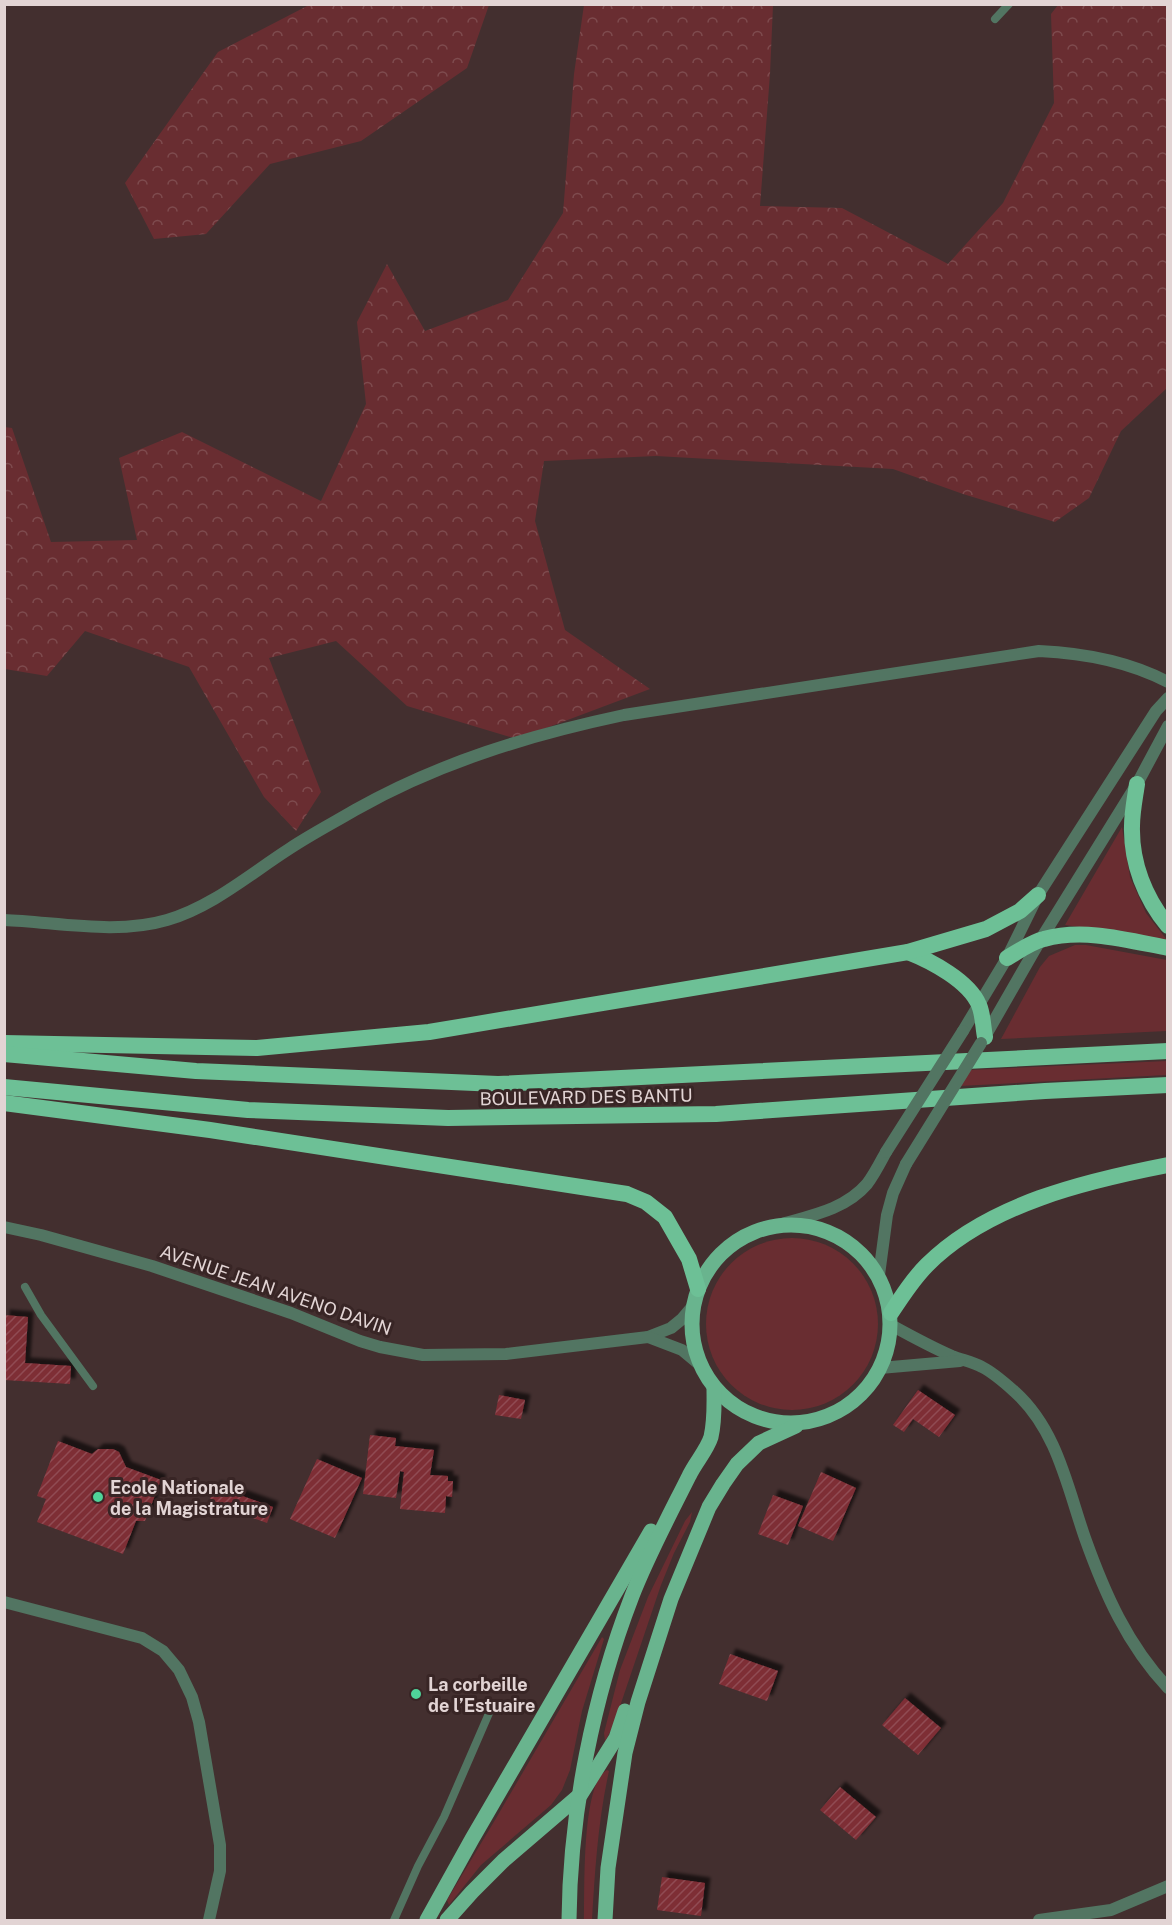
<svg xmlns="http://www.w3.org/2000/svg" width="1172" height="1925" viewBox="0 0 1172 1925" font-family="'Public Sans',sans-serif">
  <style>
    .green { fill: #692d31 }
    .forest { fill: url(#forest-crowns) }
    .building { fill: url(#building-hatch); filter: url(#shadow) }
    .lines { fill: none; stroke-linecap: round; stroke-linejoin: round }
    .service { stroke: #527562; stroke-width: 8 }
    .minor { stroke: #527562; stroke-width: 12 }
    .tertiary { stroke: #527562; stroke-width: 12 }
    .primary { stroke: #69b48e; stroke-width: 15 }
    .trunk { stroke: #6dc096; stroke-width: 16 }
    .tertiary-bridge { stroke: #527562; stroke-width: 12 }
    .poi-dot { fill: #4fd399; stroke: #382525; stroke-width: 2 }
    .labels { text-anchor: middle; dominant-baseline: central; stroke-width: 6; stroke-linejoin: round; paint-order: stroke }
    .street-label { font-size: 18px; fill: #e2d4d4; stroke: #382525 }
    .poi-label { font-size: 18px; font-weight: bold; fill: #e2d4d4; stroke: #382525; text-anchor: start }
  </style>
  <defs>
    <pattern id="forest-crowns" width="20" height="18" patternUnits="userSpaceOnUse" patternTransform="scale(1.5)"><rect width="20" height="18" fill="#692d31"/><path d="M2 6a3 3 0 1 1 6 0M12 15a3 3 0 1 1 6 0" fill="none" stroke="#7e4b4e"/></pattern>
    <pattern id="building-hatch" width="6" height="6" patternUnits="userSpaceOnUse" patternTransform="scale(1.5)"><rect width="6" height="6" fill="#7e2e36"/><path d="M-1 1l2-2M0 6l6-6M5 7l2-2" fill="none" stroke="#904b52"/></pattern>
    <filter id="shadow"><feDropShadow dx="5.5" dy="-5.5" stdDeviation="1.5" flood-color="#0009"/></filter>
  </defs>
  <rect width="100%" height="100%" fill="#432f2f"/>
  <!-- green -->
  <g class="green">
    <polygon points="1122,827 1130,877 1146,913 1167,940 1065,925"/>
    <polygon points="1075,945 1086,945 1167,960 1167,1031 1001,1039 1040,967 1049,956"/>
    <polygon points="1167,1061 1167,1075 960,1086 969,1070"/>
    <circle cx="792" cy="1324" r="86"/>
    <polygon points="692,1512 690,1522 674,1553 661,1585 613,1727 605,1741 604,1733 620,1670 648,1597 685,1521"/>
    <polygon points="602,1637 604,1639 582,1711 570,1770 562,1790 551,1805 481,1865 449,1905 447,1900 495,1820"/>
    <path d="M607 1770 609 1771C598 1821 595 1870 592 1920H584C585 1892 581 1783 607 1770Z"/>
  </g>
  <!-- forest -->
  <g class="forest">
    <polygon points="309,5 489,5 467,68 361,141 270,164 206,234 154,239 125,183 218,52"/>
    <polygon points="584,5 773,5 770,74 760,206 842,208 948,264 1003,203 1054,103 1051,14 1058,5 1167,5 1167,388 1121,431 1089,498 1055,522 963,494 893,469 656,456 544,461 535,521 565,630 650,689 517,739 407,706 336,641 269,658 321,792 296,831 264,797 189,667 85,631 47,676 5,669 4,427 12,428 51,542 137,540 119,458 182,432 321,501 366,404 357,322 387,264 425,331 508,300 563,213 574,74"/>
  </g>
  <!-- building -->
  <g class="building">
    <polygon points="4,1315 28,1317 25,1363 71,1366 70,1384 4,1380"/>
    <polygon points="918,1390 955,1415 939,1437 913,1419 904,1432 893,1425"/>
    <polygon points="499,1395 525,1400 521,1419 495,1415"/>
    <polygon points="370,1435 396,1438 395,1446 434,1450 430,1475 448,1476 448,1481 453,1481 452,1497 446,1496 445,1513 400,1509 404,1472 400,1471 396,1498 363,1494"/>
    <polygon points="58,1441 92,1454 98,1449 113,1449 119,1452 126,1467 161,1480 145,1521 136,1521 123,1554 37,1522 46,1499 37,1496"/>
    <polygon points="317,1459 362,1478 335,1538 290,1519"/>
    <polygon points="821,1472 856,1488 833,1541 798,1526"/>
    <polygon points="215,1486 273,1507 267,1523 209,1502"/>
    <polygon points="773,1495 803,1506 788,1545 758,1534"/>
    <polygon points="730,1654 778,1671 767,1701 719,1684"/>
    <polygon points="905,1698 941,1728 918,1755 882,1725"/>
    <polygon points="840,1787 876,1817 856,1840 820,1810"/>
    <polygon points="662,1877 705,1883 701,1916 657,1910"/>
  </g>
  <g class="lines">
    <!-- service -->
    <g class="service">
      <polyline points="995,19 1009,4"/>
      <polyline points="25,1287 41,1315 93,1386"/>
      <polyline points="394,1920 418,1866 444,1817 490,1711"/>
    </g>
    <!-- minor -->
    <g class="minor">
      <path d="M4 920C56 922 117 935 167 920 212 907 250 874 289 849 310 835 333 823 355 810 440 762 530 735 624 715L1039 651C1083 653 1128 661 1168 682"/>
      <polyline points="4,1227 41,1235 152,1266 291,1313 360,1341 380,1347 423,1355 506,1354 648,1337 671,1328 682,1319 693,1306"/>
      <path d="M891 1325C911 1336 931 1347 952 1356 962 1360 973 1362 982 1367 994 1373 1005 1383 1015 1392 1057 1430 1067 1486 1085 1538 1105 1594 1127 1644 1168 1688"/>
      <polyline points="648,1337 682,1350 700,1365"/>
      <polyline points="880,1368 960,1361"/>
      <polyline points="4,1602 142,1638 163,1651 179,1670 192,1697 199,1722 220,1845 220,1871 209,1920"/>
      <polyline points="1039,1920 1111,1910 1168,1886"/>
    </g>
    <!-- tertiary -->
    <g class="tertiary">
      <polyline points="963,1031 1007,958 1038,895 1156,711 1168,698"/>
      <polyline points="983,1040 1041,939 1137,784 1168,726"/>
      <path d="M778 1225C809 1216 845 1210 867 1184 874 1175 880 1163 886 1152"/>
      <polyline points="879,1275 887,1215 893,1193 906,1164"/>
    </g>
    <!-- primary -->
    <g class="primary">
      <circle cx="791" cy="1324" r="99"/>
      <polyline points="427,1920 472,1839 651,1531"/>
      <polyline points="447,1920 472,1892 503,1861 581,1794 616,1738 625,1711"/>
      <path d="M569 1920C570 1812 593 1697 632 1596 648 1555 669 1516 689 1476 695 1463 707 1450 711 1437 715 1420 714 1404 714 1387"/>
      <polyline points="605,1920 608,1868 625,1753 638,1702 671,1599 709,1507 723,1484 737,1464 759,1443 796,1426"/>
    </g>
    <!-- trunk -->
    <g class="trunk">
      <path d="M1137 784C1135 798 1132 812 1132 826 1131 863 1145 898 1168 926"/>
      <path d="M908 952C931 961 969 981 979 1005 983 1014 983 1027 985 1037"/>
      <path d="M1007 958C1019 951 1031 942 1044 939 1084 928 1127 940 1168 948"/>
      <polyline points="4,1043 257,1048 429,1032 908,952 986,929 1020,911 1038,895"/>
      <polyline points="4,1054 196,1071 498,1084 1168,1051"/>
      <polyline points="4,1087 248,1110 448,1118 716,1114 1045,1091 1168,1085"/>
      <polyline points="4,1103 210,1130 627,1194 646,1202 665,1217 689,1259 698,1289"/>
      <path d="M891 1313C902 1296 913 1279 927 1265 988 1204 1086 1181 1168 1165"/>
    </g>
    <!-- tertiary-bridge -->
    <g class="tertiary-bridge">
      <polyline points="886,1152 963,1031"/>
      <polyline points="906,1164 981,1043"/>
    </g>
  </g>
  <!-- markers -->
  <g class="poi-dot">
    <circle cx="98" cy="1497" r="6"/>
    <circle cx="416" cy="1694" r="6"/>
  </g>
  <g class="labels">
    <!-- street labels -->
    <g class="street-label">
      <text transform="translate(586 1097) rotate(-1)">BOULEVARD DES BANTU</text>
      <text transform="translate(276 1290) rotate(19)">AVENUE JEAN AVENO DAVIN</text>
    </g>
    <!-- poi labels -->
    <g class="poi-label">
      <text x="110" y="1487">Ecole Nationale<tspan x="110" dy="21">de la Magistrature</tspan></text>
      <text x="428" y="1684">La corbeille<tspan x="428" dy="21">de l’Estuaire</tspan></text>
    </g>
  </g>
  <!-- border -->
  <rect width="1172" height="1925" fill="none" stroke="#e2d4d4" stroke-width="12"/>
</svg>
